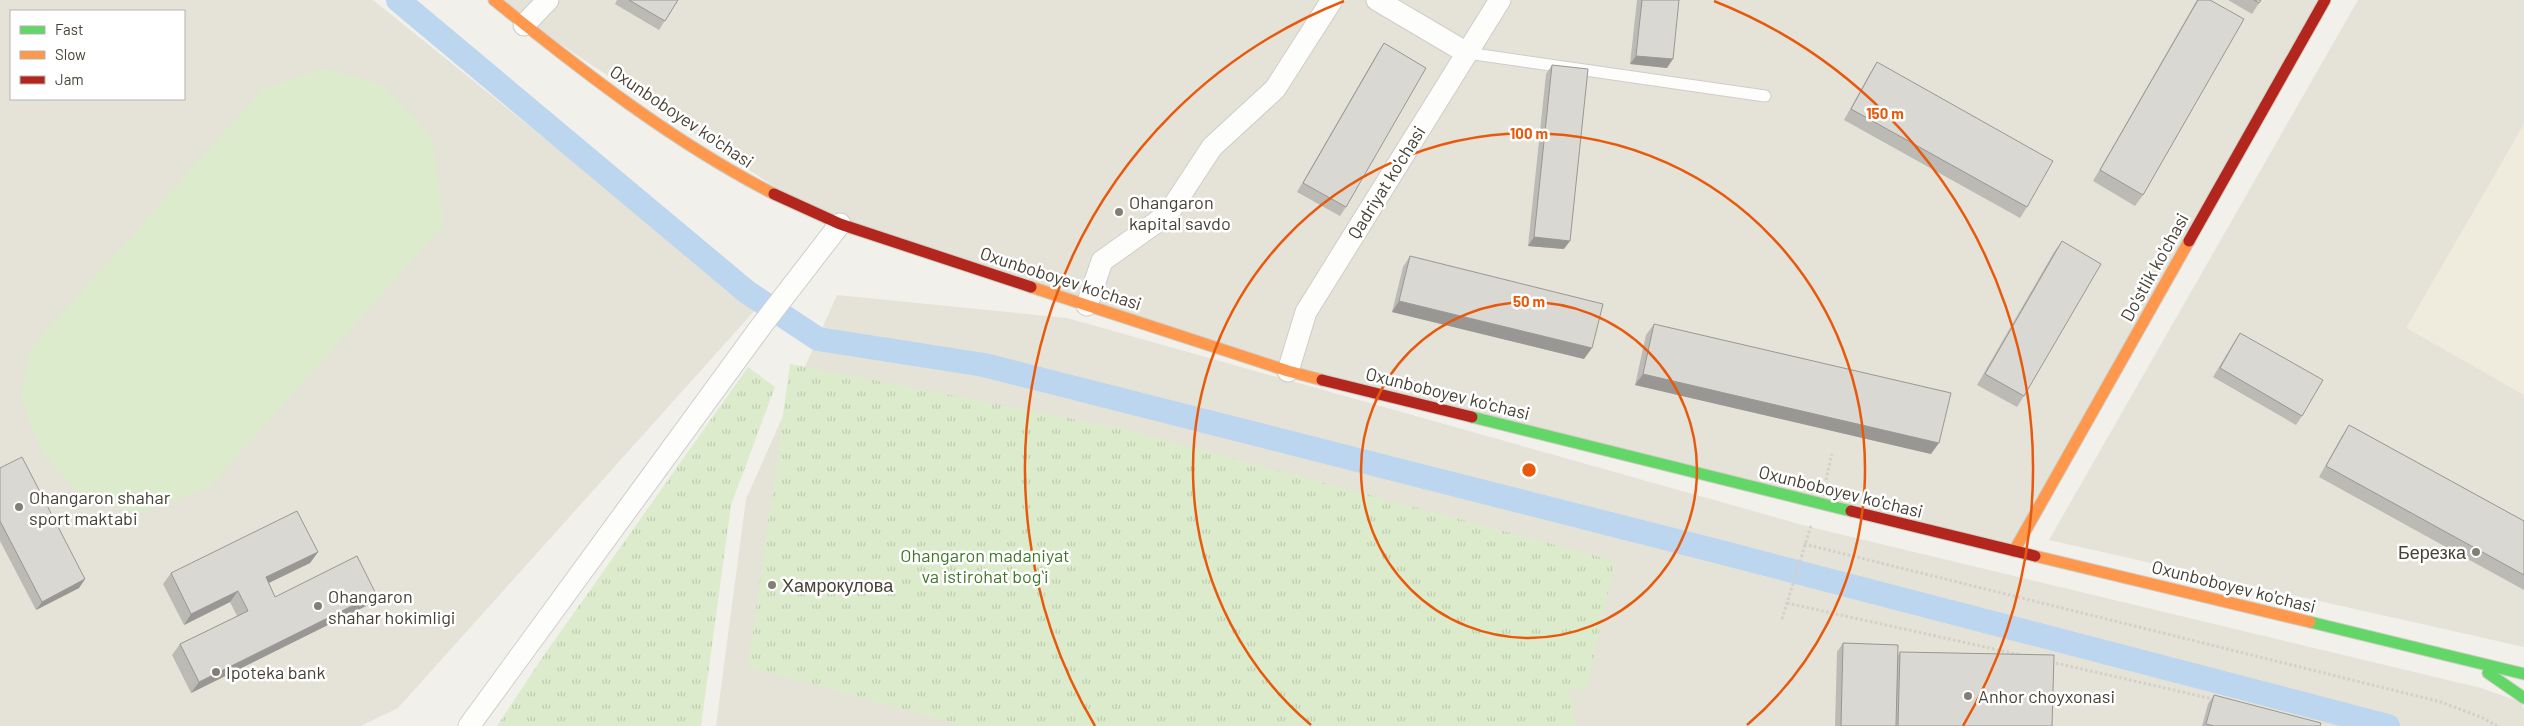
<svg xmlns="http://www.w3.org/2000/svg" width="2524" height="726" viewBox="0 0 2524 726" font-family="Barlow,sans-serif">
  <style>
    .residential { fill: #e5e2d8; fill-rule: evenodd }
    .education { fill: #efebdd }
    .green { fill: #dcebcb }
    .park { fill: url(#park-tufts) }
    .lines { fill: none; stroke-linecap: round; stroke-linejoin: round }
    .canal { stroke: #bbd6ee; stroke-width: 24 }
    .lane-casing { stroke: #cfcdc8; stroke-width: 13 }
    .street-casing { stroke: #cfcdc8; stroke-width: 23 }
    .fast-casing { stroke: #d0cdc2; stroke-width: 13 }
    .slow-casing { stroke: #d0cdc2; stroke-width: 13 }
    .jam-casing { stroke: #d0cdc2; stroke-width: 13 }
    .path { stroke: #d1d0ca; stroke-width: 3; stroke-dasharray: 2.5 2.5; stroke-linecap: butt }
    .lane { stroke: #fdfdfc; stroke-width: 11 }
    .street { stroke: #fdfdfc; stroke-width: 21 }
    .fast { stroke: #63d668; stroke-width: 11 }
    .slow { stroke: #ff974d; stroke-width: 11 }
    .jam { stroke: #b3261e; stroke-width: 11 }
    .wall { fill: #bbbab5 }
    .shaded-wall { fill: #999794 }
    .building { fill: #dad8d3; stroke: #999794 }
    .ring { fill: none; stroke: #e8590c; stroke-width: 2.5 }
    .poi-dot { fill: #827f75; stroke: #fff; stroke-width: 2 }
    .labels { text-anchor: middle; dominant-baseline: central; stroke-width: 5; stroke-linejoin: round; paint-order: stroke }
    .street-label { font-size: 18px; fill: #474236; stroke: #fff }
    .poi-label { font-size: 18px; fill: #474236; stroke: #fff; text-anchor: start }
    .park-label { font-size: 18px; fill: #41782a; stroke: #fff }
    .centre { fill: #e8590c; stroke: #fff; stroke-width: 2.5 }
    .ring-label { font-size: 15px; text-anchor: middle; font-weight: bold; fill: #e8590c; stroke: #fff; stroke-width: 5; stroke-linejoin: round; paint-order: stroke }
  </style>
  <defs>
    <pattern id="park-tufts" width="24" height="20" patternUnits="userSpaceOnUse" patternTransform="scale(1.25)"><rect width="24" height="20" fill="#dcebcb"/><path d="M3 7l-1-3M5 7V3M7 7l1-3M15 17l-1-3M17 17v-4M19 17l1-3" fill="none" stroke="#becbaf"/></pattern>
  </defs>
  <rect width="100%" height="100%" fill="#f1f0eb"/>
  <!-- residential -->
  <g class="residential">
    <path d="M0 0H373L756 309 398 708 361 726H0ZM11 11H184V99H11Z"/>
    <polygon points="494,0 2325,0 2014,551 1288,371 817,215"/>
    <polygon points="2358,0 2524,0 2524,647 2049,540"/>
    <polygon points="837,295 1067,318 1810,527 2481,688 2521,702 2524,710 2524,726 716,726 746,499"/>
  </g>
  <!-- education -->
  <polygon class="education" points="2524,124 2524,395 2406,328"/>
  <!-- green -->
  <polygon class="green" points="325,68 383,86 432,138 444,225 209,487 137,514 79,494 40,449 21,396 30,350 262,90"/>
  <!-- park -->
  <g class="park">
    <polygon points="790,364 1124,429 1615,561 1586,691 1569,688 1576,726 955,726 955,723 748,667"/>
    <polygon points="748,367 775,387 731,505 701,726 497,726 542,658"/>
  </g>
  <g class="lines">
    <!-- canal -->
    <polyline class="canal" points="398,0 747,292 818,339 984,365 1728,554 2388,726"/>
    <!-- lane casing -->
    <g class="lane-casing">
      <polyline id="lane" points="1467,53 1765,96"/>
    </g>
    <!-- street casing -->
    <g class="street-casing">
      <g id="street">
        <polyline points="1377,0 1467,53"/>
        <polyline points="524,25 548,0"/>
        <polyline points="1087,305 1102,261 1168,214 1212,147 1275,89 1332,0"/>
        <polyline points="1288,371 1306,312 1500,0"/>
        <polyline points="469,726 762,325 840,224"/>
      </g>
    </g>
    <!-- fast casing -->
    <g class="fast-casing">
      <g id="fast">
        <polyline points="1472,417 1851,511"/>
        <polyline points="2310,622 2524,674"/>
        <polyline points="2488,673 2524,698"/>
      </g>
    </g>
    <!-- slow casing -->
    <g class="slow-casing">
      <g id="slow">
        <path d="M494 0C582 71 673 142 774 194"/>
        <polyline points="1031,287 1288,371 1322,380"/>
        <polyline points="2014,551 2189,241"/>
        <polyline points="2035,556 2310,622"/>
      </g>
    </g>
    <!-- jam casing -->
    <g class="jam-casing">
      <g id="jam">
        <polyline points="774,194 840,224 1031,287"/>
        <polyline points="2189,241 2325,0"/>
        <polyline points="1322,380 1472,417"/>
        <polyline points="1851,511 2035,556"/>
      </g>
    </g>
    <!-- path -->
    <g class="path">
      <polyline points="1826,480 1832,454"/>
      <polyline points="1804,544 2441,702 2483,718 2497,726"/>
      <polyline points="1787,603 2021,655"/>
      <polyline points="1782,619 1811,526"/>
      <polyline points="2051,662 2213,699"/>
    </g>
    <!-- lane -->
    <use href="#lane" class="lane"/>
    <!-- street -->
    <use href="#street" class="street"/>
    <!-- fast -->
    <use href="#fast" class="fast"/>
    <!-- slow -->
    <use href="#slow" class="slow"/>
    <!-- jam -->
    <use href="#jam" class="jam"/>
  </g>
  <!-- wall -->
  <g class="wall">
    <polygon points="617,0 678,0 659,30 615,4"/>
    <polygon points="1637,0 1679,0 1667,68 1630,64"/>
    <polygon points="2197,0 2210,0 2143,195 2135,206 2093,181"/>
    <polygon points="2228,0 2261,0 2252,14"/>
    <polygon points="1384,43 1346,207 1340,216 1297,192 1378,52"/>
    <polygon points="1877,62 2027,207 2020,218 1844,120 1870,73"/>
    <polygon points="1552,65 1564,249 1528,246 1546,74"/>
    <polygon points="2062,241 2024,396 2017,407 1977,385 2054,252"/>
    <polygon points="1410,256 1584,359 1392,312 1403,267"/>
    <polygon points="1654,324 1931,454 1635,385 1646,335"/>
    <polygon points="2240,333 2302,416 2296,425 2213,377 2234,342"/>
    <polygon points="2349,425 2524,521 2524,590 2319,477 2342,436"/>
    <polygon points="0,468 85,579 79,588 36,610 0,541"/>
    <polygon points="318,552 310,563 269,583 275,597 376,594 368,605 191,693 172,655 180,644 237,616 230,602 184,625 163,584 171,573"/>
    <polygon points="1843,643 1898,655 1900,652 2052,726 1835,726 1837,652"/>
    <polygon points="2214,695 2320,726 2202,726 2208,704"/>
  </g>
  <!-- shaded-wall -->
  <g class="shaded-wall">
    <polygon points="1636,56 1673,59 1667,68 1630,64"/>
    <polygon points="1534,237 1570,241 1564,249 1528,246"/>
    <polygon points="1399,301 1592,348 1584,359 1392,312"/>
    <polygon points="1643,374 1939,443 1931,454 1635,385"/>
    <polygon points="318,552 310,563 258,588 266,577"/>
    <polygon points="85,579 79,588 36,610 42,602"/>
    <polygon points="238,591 230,602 184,625 191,614"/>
    <polygon points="376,594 368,605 191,693 199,682"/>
  </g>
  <!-- building -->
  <g class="building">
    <polygon points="629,0 678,0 665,21"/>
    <polygon points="1642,0 1679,0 1673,59 1636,56"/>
    <polygon points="2198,0 2210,0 2244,19 2143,195 2100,170"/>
    <polygon points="2254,0 2261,0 2259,3"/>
    <polygon points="1384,43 1426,68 1346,207 1303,183"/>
    <polygon points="1877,62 2053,161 2027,207 1851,109"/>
    <polygon points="1552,65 1588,69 1570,241 1534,237"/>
    <polygon points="2062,241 2101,264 2024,396 1985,374"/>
    <polygon points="1410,256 1603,304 1592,348 1399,301"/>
    <polygon points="1654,324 1951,393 1939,443 1643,374"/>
    <polygon points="2240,333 2323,380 2302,416 2220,368"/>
    <polygon points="2349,425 2524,521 2524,575 2326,466"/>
    <polygon points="22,457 85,579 42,602 0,521 0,468"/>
    <polygon points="297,511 318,552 266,577 275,597 357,556 376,594 199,682 180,644 248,611 238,591 191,614 171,573"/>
    <polygon points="1843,643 1898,645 1896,726 1841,726"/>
    <polygon points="1900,652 2054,655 2052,726 1898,726"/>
    <polygon points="2214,695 2321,723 2320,726 2214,726 2206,724"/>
  </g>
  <!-- distance rings -->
  <g class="ring">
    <circle cx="1529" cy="470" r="168"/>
    <path d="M1311 725A336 336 0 1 1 1747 725"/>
    <path d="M1095 726A504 504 0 0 1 1344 1M1714 1A504 504 0 0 1 1963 726"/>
  </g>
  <!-- markers -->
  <g class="poi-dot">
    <circle cx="1119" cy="212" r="5"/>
    <circle cx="19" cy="507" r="5"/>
    <circle cx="2476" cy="552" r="5"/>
    <circle cx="772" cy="585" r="5"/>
    <circle cx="318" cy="606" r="5"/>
    <circle cx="216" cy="672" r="5"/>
    <circle cx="1968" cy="696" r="5"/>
  </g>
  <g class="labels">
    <!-- street labels -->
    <g class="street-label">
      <text transform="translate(682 116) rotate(34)">Oxunboboyev ko'chasi</text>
      <text transform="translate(1386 182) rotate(-58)">Qadriyat ko'chasi</text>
      <text transform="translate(2154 267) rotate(-61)">Do'stlik ko'chasi</text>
      <text transform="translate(1061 278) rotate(18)">Oxunboboyev ko'chasi</text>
      <text transform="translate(1448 393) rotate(14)">Oxunboboyev ko'chasi</text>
      <text transform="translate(1841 491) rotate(14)">Oxunboboyev ko'chasi</text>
      <text transform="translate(2234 586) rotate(14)">Oxunboboyev ko'chasi</text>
    </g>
    <!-- poi labels -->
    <g class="poi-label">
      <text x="1129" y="202">Ohangaron<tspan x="1129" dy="21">kapital savdo</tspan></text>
      <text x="29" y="497">Ohangaron shahar<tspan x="29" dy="21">sport maktabi</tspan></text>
      <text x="2466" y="552" text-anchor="end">Березка</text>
      <text x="782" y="585">Хамрокулова</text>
      <text x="328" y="596">Ohangaron<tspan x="328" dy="21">shahar hokimligi</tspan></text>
      <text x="226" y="672">Ipoteka bank</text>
      <text x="1978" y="696">Anhor choyxonasi</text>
    </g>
    <!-- park labels -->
    <g class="park-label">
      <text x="985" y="555">Ohangaron madaniyat<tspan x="985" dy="21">va istirohat bogʻi</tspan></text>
    </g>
  </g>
  <circle cx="1529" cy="470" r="8" class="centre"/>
  <g class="ring-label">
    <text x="1885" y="119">150 m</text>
    <text x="1529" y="139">100 m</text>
    <text x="1529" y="307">50 m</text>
  </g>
  <!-- legend -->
  <rect x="10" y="10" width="175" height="90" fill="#ffffff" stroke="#b5b3af"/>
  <rect x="20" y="26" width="25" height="8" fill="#63d668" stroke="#b5b3af"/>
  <text x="55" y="35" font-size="15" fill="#474236">Fast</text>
  <rect x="20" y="51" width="25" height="8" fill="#ff974d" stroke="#b5b3af"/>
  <text x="55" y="60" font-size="15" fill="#474236">Slow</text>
  <rect x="20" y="76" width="25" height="8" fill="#b3261e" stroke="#b5b3af"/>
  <text x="55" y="85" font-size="15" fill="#474236">Jam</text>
</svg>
